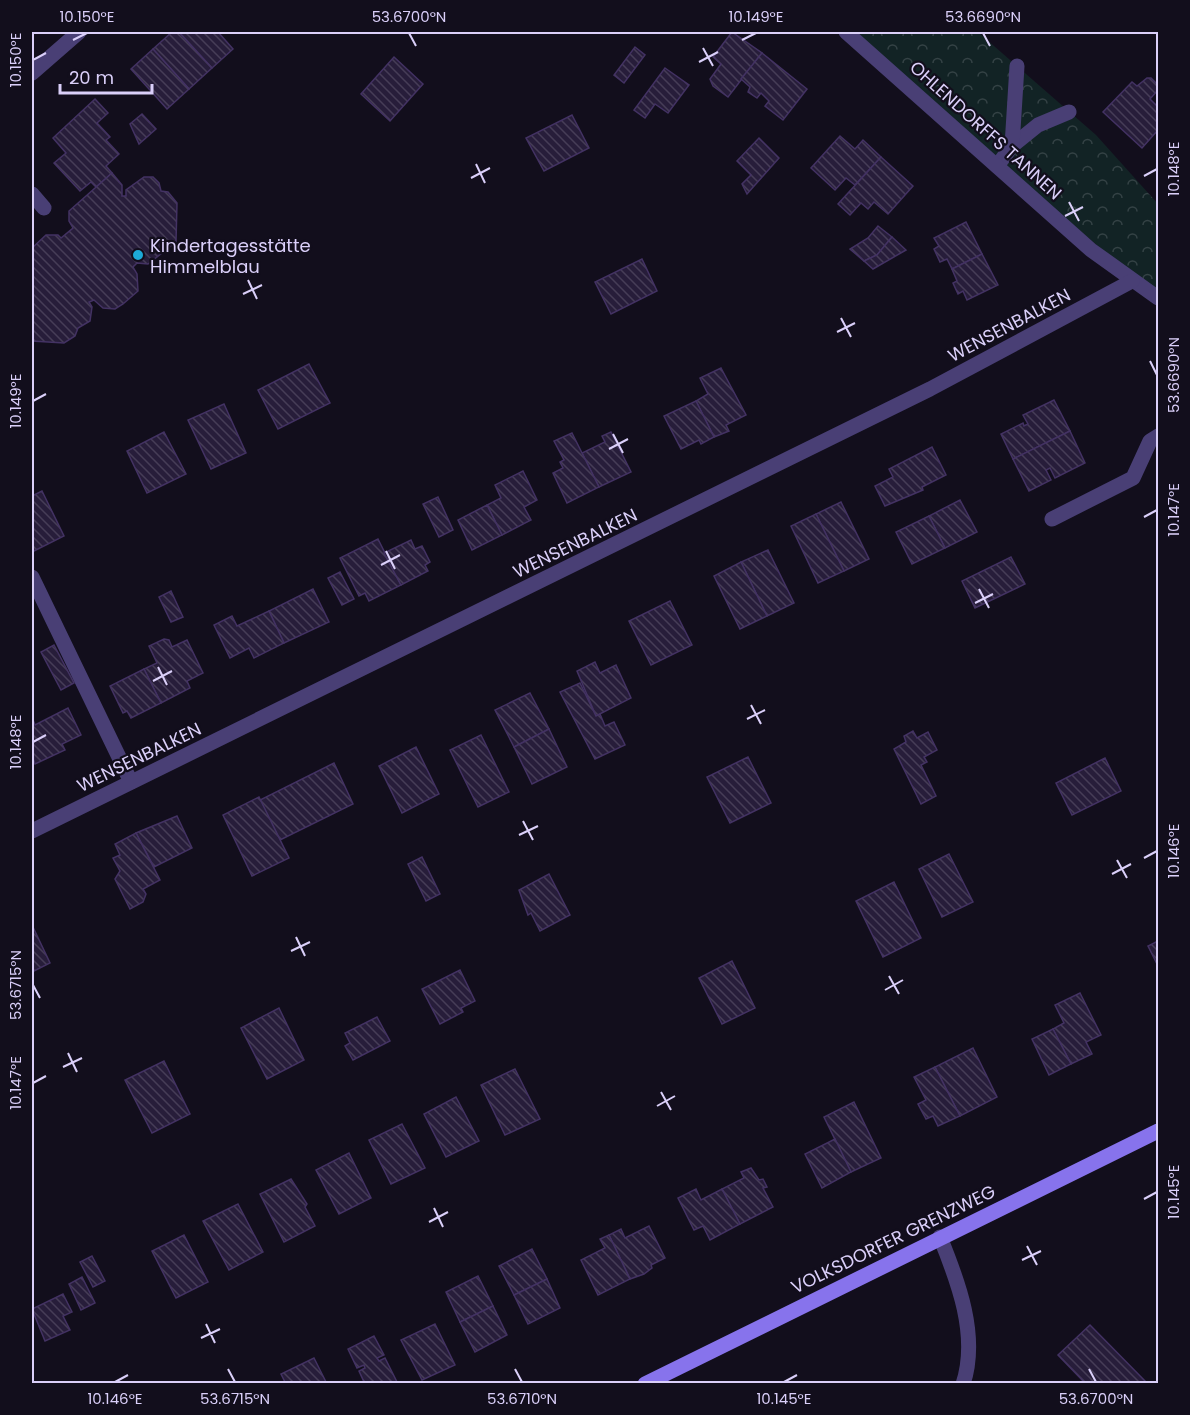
<svg xmlns="http://www.w3.org/2000/svg" width="1190" height="1415" viewBox="0 0 1190 1415" font-family="Poppins,sans-serif">
  <style>
    .forest { fill: url(#forest-crowns) }
    .building { fill: url(#building-back-hatch); stroke: #433263; stroke-width: 1.5 }
    .lines { fill: none; stroke-linecap: round; stroke-linejoin: round }
    .lane { stroke: #493f75; stroke-width: 15 }
    .street { stroke: #493f75; stroke-width: 15 }
    .secondary { stroke: #8773ec; stroke-width: 15 }
    .ticks { fill: none; stroke: #dacff9; stroke-width: 2 }
    .poi-dot { fill: #1da9d7; stroke: #120e1c; stroke-width: 2 }
    .labels { text-anchor: middle; dominant-baseline: central; stroke-width: 4.5; stroke-linejoin: round; paint-order: stroke }
    .street-label { font-size: 18px; fill: #dacff9; stroke: #120e1c }
    .poi-label { font-size: 18px; fill: #dacff9; stroke: #120e1c; text-anchor: start }
    .neatline { fill: none; stroke: #dacff9; stroke-width: 2 }
    .ticks-label { font-size: 15px; text-anchor: middle; fill: #dacff9 }
  </style>
  <defs>
    <pattern id="forest-crowns" width="20" height="18" patternUnits="userSpaceOnUse" patternTransform="scale(1.5)"><rect width="20" height="18" fill="#122325"/><path d="M2 6a3 3 0 1 1 6 0M12 15a3 3 0 1 1 6 0" fill="none" stroke="#344245"/></pattern>
    <pattern id="building-back-hatch" width="6" height="6" patternUnits="userSpaceOnUse" patternTransform="scale(1.5)"><rect width="6" height="6" fill="#271d3a"/><path d="M-1 5l2 2M0 0l6 6M5-1l2 2" fill="none" stroke="#463d57"/></pattern>
  </defs>
  <rect width="100%" height="100%" fill="#120e1c"/>
  <!-- forest -->
  <polygon class="forest" points="846,32 978,32 1096,135 1158,204 1158,297"/>
  <!-- building -->
  <g class="building">
    <polygon points="172,32 179,32 212,68 189,89 153,49"/>
    <polygon points="179,32 218,32 233,49 212,68"/>
    <polygon points="732,32 762,53 728,97 713,86 710,79 721,64 713,57"/>
    <polygon points="635,47 645,55 624,83 614,75"/>
    <polygon points="153,49 189,89 167,109 131,69"/>
    <polygon points="762,53 807,89 783,120 765,106 769,101 761,93 757,98 748,92 750,87 741,79"/>
    <polygon points="394,57 423,84 390,121 361,94"/>
    <polygon points="665,68 689,85 668,113 655,104 645,118 634,110"/>
    <polygon points="1147,78 1151,78 1158,85 1158,90 1150,99 1158,107 1158,130 1142,148 1103,112 1132,82 1137,86"/>
    <polygon points="95,99 108,113 97,123 110,137 106,140 119,154 106,166 112,173 96,187 91,182 80,191 54,163 66,153 53,138"/>
    <polygon points="142,114 156,129 139,144 130,124"/>
    <polygon points="572,115 589,148 544,171 526,138"/>
    <polygon points="840,136 855,149 863,140 881,157 855,185 846,178 835,190 811,168"/>
    <polygon points="759,138 779,158 747,194 742,184 751,175 737,161"/>
    <polygon points="881,157 913,186 888,214 874,202 868,209 861,203 850,215 838,204"/>
    <polygon points="112,173 122,185 122,196 126,196 126,190 144,177 153,177 159,183 161,191 168,192 177,203 176,242 148,264 137,263 133,267 137,274 138,291 123,304 115,309 103,308 94,300 89,302 92,307 90,321 78,328 75,336 64,343 32,341 32,248 46,235 58,235 61,238 73,228 69,221 69,211"/>
    <polygon points="966,222 982,254 952,269 947,259 940,262 934,249 939,246 934,238"/>
    <polygon points="878,226 892,237 877,255 864,261 850,249 868,238"/>
    <polygon points="892,237 906,250 873,269 864,261 877,255"/>
    <polygon points="982,254 998,285 967,300 963,291 958,294 953,283 957,281 952,269"/>
    <polygon points="642,259 657,291 611,314 595,282"/>
    <polygon points="309,364 330,403 278,429 258,390"/>
    <polygon points="721,368 746,415 726,425 729,431 714,437 696,401 708,394 700,378"/>
    <polygon points="1054,400 1070,431 1013,459 1001,434 1023,423 1024,426 1028,424 1023,415"/>
    <polygon points="696,401 714,437 701,444 699,440 681,449 664,416"/>
    <polygon points="224,404 246,453 211,469 188,420"/>
    <polygon points="1070,431 1085,463 1055,478 1050,468 1046,470 1051,480 1029,491 1013,459"/>
    <polygon points="164,432 186,474 147,493 127,451"/>
    <polygon points="611,432 631,472 599,487 582,453 605,442 602,436"/>
    <polygon points="572,433 599,487 567,503 553,473 563,468 560,462 564,460 554,441"/>
    <polygon points="932,447 946,475 922,487 923,490 885,506 875,486 893,477 889,469"/>
    <polygon points="523,471 537,500 524,507 531,520 502,535 487,505 501,498 495,485"/>
    <polygon points="42,491 64,536 32,552 32,496"/>
    <polygon points="438,497 453,530 439,537 423,504"/>
    <polygon points="960,500 977,532 945,548 929,516"/>
    <polygon points="841,502 869,559 844,571 816,514"/>
    <polygon points="487,505 502,535 472,550 458,520"/>
    <polygon points="816,514 844,571 818,583 791,526"/>
    <polygon points="929,516 945,548 912,564 896,532"/>
    <polygon points="378,539 401,585 369,601 365,593 359,596 340,558"/>
    <polygon points="411,540 415,549 422,546 430,562 425,565 428,571 401,585 384,553"/>
    <polygon points="768,550 794,603 767,616 741,562"/>
    <polygon points="1011,557 1025,584 975,608 962,581"/>
    <polygon points="741,562 767,616 740,629 714,576"/>
    <polygon points="340,572 354,599 342,605 328,578"/>
    <polygon points="313,589 329,622 284,643 269,611"/>
    <polygon points="171,591 183,617 171,622 159,597"/>
    <polygon points="670,601 692,645 651,665 629,621"/>
    <polygon points="269,611 284,643 254,658 249,648 230,658 214,625 232,616 237,626"/>
    <polygon points="164,639 169,640 172,647 187,640 203,673 187,681 190,688 161,703 144,669 157,663 149,646"/>
    <polygon points="54,645 74,683 61,690 41,652"/>
    <polygon points="595,662 600,673 616,665 631,698 596,716 577,671"/>
    <polygon points="144,669 161,703 131,718 127,711 123,713 110,686"/>
    <polygon points="580,683 596,716 600,714 605,726 614,722 625,745 595,759 560,692"/>
    <polygon points="530,693 549,729 514,747 495,710"/>
    <polygon points="68,708 81,735 62,744 65,750 35,764 32,756 32,717 35,725"/>
    <polygon points="549,729 567,767 532,784 514,747"/>
    <polygon points="913,731 917,738 928,732 937,750 924,757 927,762 921,765 936,796 921,804 894,749 906,742 904,736"/>
    <polygon points="481,735 509,792 478,807 450,750"/>
    <polygon points="416,747 439,794 402,813 379,766"/>
    <polygon points="748,757 771,803 730,823 707,777"/>
    <polygon points="1105,758 1121,791 1072,815 1056,783"/>
    <polygon points="334,763 353,804 280,840 260,800"/>
    <polygon points="259,797 289,858 252,876 223,815"/>
    <polygon points="177,816 192,848 154,867 136,833"/>
    <polygon points="136,833 160,880 143,889 146,894 143,902 130,909 115,879 120,871 113,858 120,855 115,844"/>
    <polygon points="949,854 973,902 942,917 919,869"/>
    <polygon points="422,857 440,894 426,901 408,864"/>
    <polygon points="549,874 570,915 540,931 531,913 528,915 519,890"/>
    <polygon points="894,882 921,938 883,957 856,901"/>
    <polygon points="32,925 50,963 32,972"/>
    <polygon points="1158,941 1158,966 1148,946"/>
    <polygon points="732,961 755,1008 722,1024 699,978"/>
    <polygon points="460,970 475,1001 461,1008 463,1012 440,1024 422,989"/>
    <polygon points="1080,993 1101,1035 1086,1042 1092,1054 1071,1064 1053,1029 1064,1023 1055,1005"/>
    <polygon points="279,1008 304,1060 267,1079 241,1028"/>
    <polygon points="377,1017 390,1041 353,1060 345,1046 350,1043 345,1033"/>
    <polygon points="1053,1029 1071,1064 1049,1075 1032,1039"/>
    <polygon points="973,1048 997,1097 960,1116 935,1067"/>
    <polygon points="164,1061 190,1114 152,1133 125,1080"/>
    <polygon points="935,1067 960,1116 938,1126 933,1116 926,1119 918,1104 926,1100 914,1077"/>
    <polygon points="515,1069 540,1119 505,1135 481,1085"/>
    <polygon points="456,1097 479,1141 446,1157 424,1114"/>
    <polygon points="854,1102 881,1158 851,1172 824,1117"/>
    <polygon points="402,1124 425,1168 391,1184 369,1140"/>
    <polygon points="835,1139 851,1172 822,1188 805,1154"/>
    <polygon points="349,1153 371,1198 339,1214 316,1170"/>
    <polygon points="751,1168 759,1180 763,1179 767,1187 763,1188 773,1207 740,1224 722,1189 744,1178 741,1172"/>
    <polygon points="291,1179 307,1204 305,1207 315,1226 284,1242 260,1194"/>
    <polygon points="696,1189 701,1200 722,1189 740,1224 710,1240 703,1226 694,1230 678,1198"/>
    <polygon points="238,1204 263,1252 229,1270 203,1221"/>
    <polygon points="649,1226 665,1258 651,1265 652,1268 644,1274 630,1279 609,1235 621,1229 625,1238"/>
    <polygon points="184,1235 208,1282 176,1298 152,1251"/>
    <polygon points="609,1235 630,1279 598,1295 581,1260 605,1248 600,1239"/>
    <polygon points="532,1249 547,1279 514,1295 499,1266"/>
    <polygon points="92,1256 105,1281 93,1287 80,1262"/>
    <polygon points="478,1276 493,1306 460,1322 446,1292"/>
    <polygon points="82,1277 95,1303 81,1310 69,1284"/>
    <polygon points="547,1279 560,1308 528,1324 514,1295"/>
    <polygon points="63,1294 72,1312 63,1316 70,1330 45,1341 32,1309"/>
    <polygon points="493,1306 507,1335 475,1352 460,1322"/>
    <polygon points="435,1324 455,1365 422,1380 401,1340"/>
    <polygon points="1090,1325 1145,1381 1142,1384 1086,1384 1058,1355"/>
    <polygon points="374,1336 384,1355 377,1358 379,1361 385,1358 398,1384 365,1384 359,1371 365,1368 364,1365 357,1368 348,1349"/>
    <polygon points="314,1358 327,1384 286,1384 281,1374"/>
  </g>
  <g class="lines">
    <!-- lane -->
    <g class="lane">
      <polyline points="1012,146 1038,125 1069,112"/>
      <polyline points="997,166 1012,146 1017,66"/>
      <polyline points="32,194 44,208"/>
      <polyline points="1052,519 1133,478 1150,441 1158,436"/>
      <polyline points="32,577 131,782"/>
    </g>
    <!-- street -->
    <g class="street">
      <polyline points="846,32 1091,250 1158,298"/>
      <polyline points="32,73 79,32"/>
      <polyline points="32,831 930,389 1132,281"/>
      <path d="M940 1237C958 1281 979 1336 963 1384"/>
    </g>
    <!-- secondary -->
    <polyline class="secondary" points="645,1384 1158,1131"/>
  </g>
  <!-- ticks -->
  <path class="ticks" d="M409 33 416 46M983 33 990 46M73 40 87 33M742 40 756 33M703 48 713 66M33 60 46 53M699 62 718 52M476 164 485 183M1144 176 1157 169M471 178 490 168M1069 202 1079 221M1065 216 1083 207M248 280 257 299M243 294 262 285M841 318 851 337M837 332 855 323M1150 361 1157 375M33 401 46 394M613 434 623 453M609 449 628 439M1144 517 1157 510M386 551 395 569M381 565 400 555M979 589 989 608M975 603 993 594M158 667 167 685M153 681 172 671M751 705 761 724M747 719 765 710M33 742 46 735M523 821 533 840M519 835 538 826M1144 858 1157 851M1117 860 1127 878M1112 874 1131 864M296 937 305 956M291 951 310 942M889 976 899 994M33 985 40 998M885 990 903 980M68 1053 77 1072M63 1067 82 1058M33 1083 46 1076M661 1092 671 1110M657 1106 675 1096M1144 1199 1157 1192M434 1208 443 1227M429 1222 448 1212M1027 1246 1037 1265M1022 1260 1041 1251M206 1324 215 1343M201 1338 220 1329M228 1369 235 1382M515 1369 522 1382M1089 1369 1096 1382M115 1382 128 1375M784 1382 797 1375"/>
  <!-- markers -->
  <circle class="poi-dot" cx="138" cy="255" r="6"/>
  <g class="labels">
    <!-- street labels -->
    <g class="street-label">
      <text transform="translate(986 130) rotate(42)">OHLENDORFFS TANNEN</text>
      <text transform="translate(1009 325) rotate(-28)">WENSENBALKEN</text>
      <text transform="translate(575 543) rotate(-26)">WENSENBALKEN</text>
      <text transform="translate(139 757) rotate(-26)">WENSENBALKEN</text>
      <text transform="translate(893 1239) rotate(-26)">VOLKSDORFER GRENZWEG</text>
    </g>
    <!-- poi labels -->
    <g class="poi-label">
      <text x="150" y="245">Kindertagesstätte<tspan x="150" dy="21">Himmelblau</tspan></text>
    </g>
  </g>
  <!-- border -->
  <rect width="1190" height="1415" fill="none" stroke="#120e1c" stroke-width="66"/>
  <!-- scale -->
  <path d="M60 84v9h92v-9" fill="none" stroke="#dacff9" stroke-width="3"/>
  <text x="69" y="84" font-size="18" fill="#dacff9" stroke="#120e1c" stroke-width="4.5" paint-order="stroke">20 m</text>
  <rect x="33" y="33" width="1124" height="1349" class="neatline"/>
  <g class="ticks-label">
    <text x="87" y="22">10.150°E</text>
    <text x="409" y="22">53.6700°N</text>
    <text x="756" y="22">10.149°E</text>
    <text x="983" y="22">53.6690°N</text>
    <text transform="translate(16 60) rotate(-90)" y="5">10.150°E</text>
    <text transform="translate(1174 169) rotate(-90)" y="5">10.148°E</text>
    <text transform="translate(1174 375) rotate(-90)" y="5">53.6690°N</text>
    <text transform="translate(16 401) rotate(-90)" y="5">10.149°E</text>
    <text transform="translate(1174 510) rotate(-90)" y="5">10.147°E</text>
    <text transform="translate(16 742) rotate(-90)" y="5">10.148°E</text>
    <text transform="translate(1174 851) rotate(-90)" y="5">10.146°E</text>
    <text transform="translate(16 985) rotate(-90)" y="5">53.6715°N</text>
    <text transform="translate(16 1083) rotate(-90)" y="5">10.147°E</text>
    <text transform="translate(1174 1192) rotate(-90)" y="5">10.145°E</text>
    <text x="115" y="1404">10.146°E</text>
    <text x="235" y="1404">53.6715°N</text>
    <text x="522" y="1404">53.6710°N</text>
    <text x="784" y="1404">10.145°E</text>
    <text x="1096" y="1404">53.6700°N</text>
  </g>
</svg>
